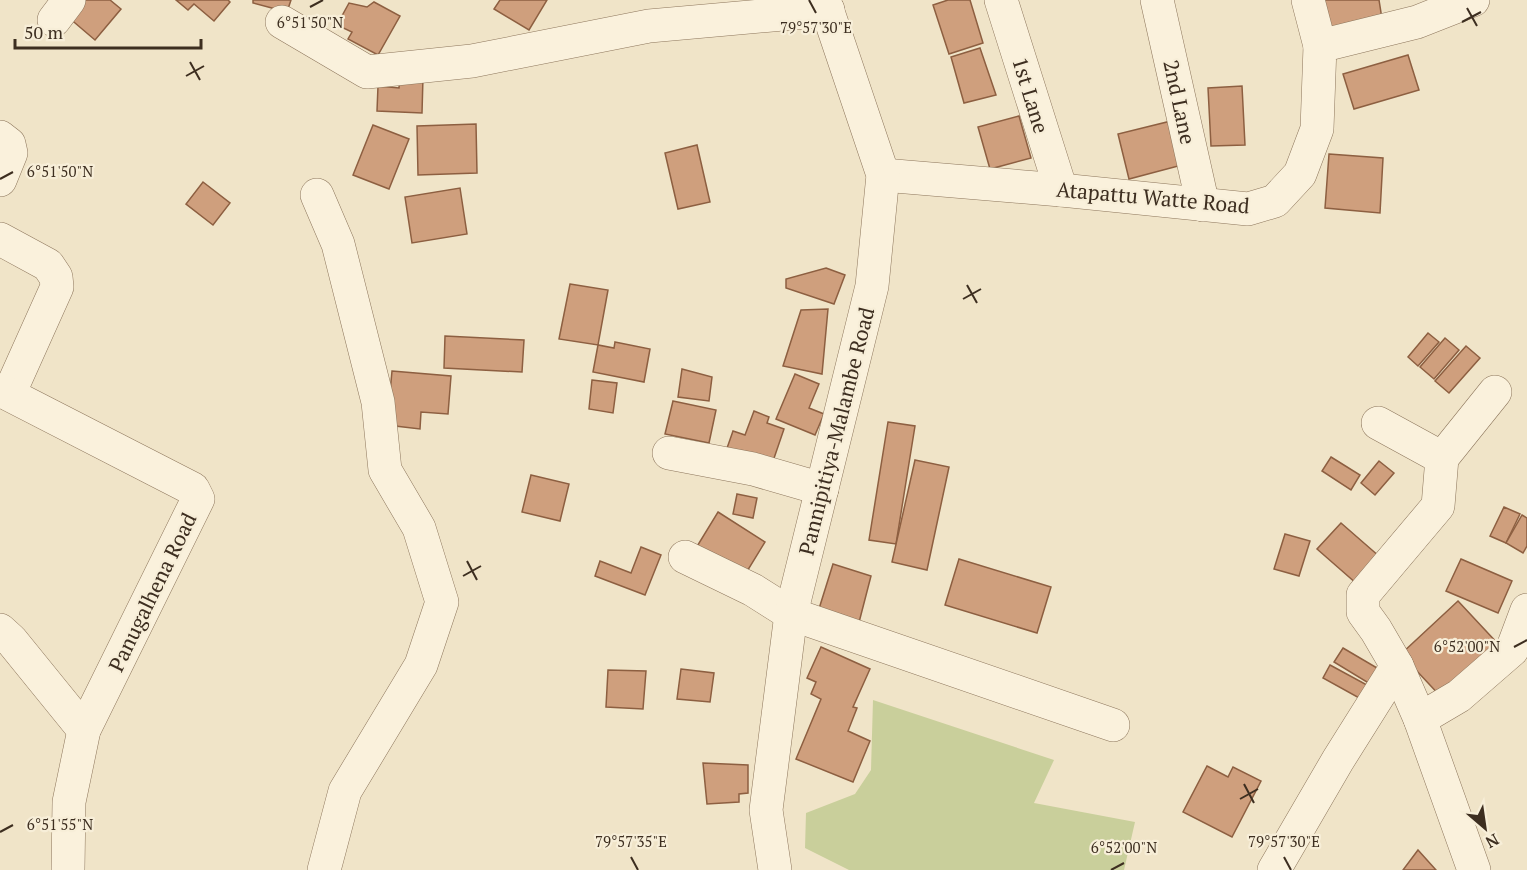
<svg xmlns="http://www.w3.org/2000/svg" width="1527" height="870" viewBox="0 0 1527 870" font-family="'PT Serif',serif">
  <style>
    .green { fill: #c9cf9b }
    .building { fill: #cf9f7d; stroke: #8d5f41; stroke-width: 1.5 }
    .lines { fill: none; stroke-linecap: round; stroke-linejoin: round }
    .minor-casing { stroke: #8d765c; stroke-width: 34 }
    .minor { stroke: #faf1dc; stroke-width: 33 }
    .ticks { fill: none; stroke: #3d2e20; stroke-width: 2 }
    .labels { text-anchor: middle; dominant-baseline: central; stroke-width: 4.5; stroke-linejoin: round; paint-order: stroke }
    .street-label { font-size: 21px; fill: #3d2e20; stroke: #f7eed8 }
    .ticks-label { font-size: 15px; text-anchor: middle; fill: #3d2e20; stroke: #f7eed8; stroke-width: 4.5; stroke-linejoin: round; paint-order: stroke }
  </style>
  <rect width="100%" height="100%" fill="#f0e4c8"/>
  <!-- green -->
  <polygon class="green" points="873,700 1054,760 1034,803 1135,822 1124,870 849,870 805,848 806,813 855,794 871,770"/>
  <!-- building -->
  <g class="building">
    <polygon points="83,0 110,0 121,9 95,40 68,17"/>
    <polygon points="176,0 228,0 230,2 214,21 194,4 188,10"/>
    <polygon points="253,0 291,0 287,12 253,3"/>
    <polygon points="500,0 547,0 529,30 494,9"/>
    <polygon points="948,0 970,0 983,43 949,54 933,5"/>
    <polygon points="1321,0 1379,0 1382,19 1326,29"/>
    <polygon points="374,2 400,16 378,55 348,39 352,32 337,25 349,3 367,7"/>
    <polygon points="980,48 996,95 964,103 951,57"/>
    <polygon points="1408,55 1419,90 1354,109 1343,74"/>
    <polygon points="400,76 423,77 422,113 377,111 378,86 399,88"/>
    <polygon points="1242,86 1245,145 1211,146 1208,88"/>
    <polygon points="1019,116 1031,158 990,169 978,127"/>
    <polygon points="1171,121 1182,165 1129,179 1118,134"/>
    <polygon points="476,124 477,173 418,175 417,126"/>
    <polygon points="373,125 409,139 389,189 353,175"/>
    <polygon points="697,145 710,202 678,209 665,153"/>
    <polygon points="1329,154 1383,158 1380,213 1325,208"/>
    <polygon points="203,182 230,203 213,225 186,204"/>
    <polygon points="460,188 467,234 412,243 405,197"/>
    <polygon points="826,268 845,275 834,304 786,288 786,279"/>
    <polygon points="570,284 608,290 598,345 559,339"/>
    <polygon points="828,309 822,374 783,366 801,310"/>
    <polygon points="1428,333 1439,342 1418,366 1408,357"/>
    <polygon points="445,336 524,340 522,372 444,368"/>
    <polygon points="1445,338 1459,350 1434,379 1420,367"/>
    <polygon points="615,342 650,349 644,382 593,372 598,345 614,348"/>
    <polygon points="1466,346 1480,358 1449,393 1435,381"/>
    <polygon points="682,369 712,377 709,401 678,397"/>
    <polygon points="392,371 451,376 448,414 421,412 420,429 387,425"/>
    <polygon points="795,374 819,384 809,408 824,414 815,435 776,419"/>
    <polygon points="592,380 617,383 613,413 589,409"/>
    <polygon points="673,401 716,410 709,443 665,434"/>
    <polygon points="754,411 769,417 767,423 784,429 771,467 726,451 733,431 745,435"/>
    <polygon points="888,422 915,426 896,544 869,540"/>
    <polygon points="1331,457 1360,475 1351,490 1322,471"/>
    <polygon points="915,460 949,467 927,570 892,562"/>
    <polygon points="1379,461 1394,473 1375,495 1361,483"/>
    <polygon points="531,475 569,484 560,521 522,512"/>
    <polygon points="737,494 757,498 753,518 733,514"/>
    <polygon points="1504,507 1520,514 1506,543 1490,536"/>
    <polygon points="718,512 765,542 743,578 696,548"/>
    <polygon points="1522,515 1527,518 1527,546 1523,553 1506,543"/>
    <polygon points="1341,523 1380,557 1357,584 1317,549"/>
    <polygon points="1285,534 1310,541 1299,576 1274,569"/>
    <polygon points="641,547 661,555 645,595 595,576 600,561 631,573"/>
    <polygon points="959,559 1051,587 1037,633 945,605"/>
    <polygon points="1461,559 1512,581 1498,613 1446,591"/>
    <polygon points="833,564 871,576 856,634 818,612"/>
    <polygon points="1458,601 1500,646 1443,699 1401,654"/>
    <polygon points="821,647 870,669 853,707 857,708 848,731 870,741 853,782 796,759 821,699 811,694 816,682 807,678"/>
    <polygon points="1343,648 1389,675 1380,690 1334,662"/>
    <polygon points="1330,665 1378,691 1370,704 1323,678"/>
    <polygon points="681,669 714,673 710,702 677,699"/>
    <polygon points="608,670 646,671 643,709 606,707"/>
    <polygon points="703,763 748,765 748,793 739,794 739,802 707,804"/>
    <polygon points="1207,766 1228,777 1233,767 1261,781 1232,837 1183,812"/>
    <polygon points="1418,850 1436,870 1403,870"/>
  </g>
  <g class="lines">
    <!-- minor casing -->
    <g class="minor-casing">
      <g id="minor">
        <polyline points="1001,0 1061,190"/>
        <polyline points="1157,0 1203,205"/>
        <polyline points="1308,0 1320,46"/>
        <polyline points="54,20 69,0"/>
        <polyline points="282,22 367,72 472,61 649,26 828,10"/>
        <polyline points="0,137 9,144 11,153 0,180"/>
        <polyline points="883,175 1061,190 1248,209 1275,201 1300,174 1317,129 1320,46 1417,22 1473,0"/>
        <polyline points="317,195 338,244 378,402 385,470 419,528 442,602 421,665 345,791 324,870"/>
        <polyline points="0,239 48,265 56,277 57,287 9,394"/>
        <polyline points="0,390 193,489 198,499 84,730 69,802 68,870"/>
        <polyline points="1378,423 1442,458"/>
        <polyline points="669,453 753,469 822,489"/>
        <polyline points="685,557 753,590 791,614 1113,725"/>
        <polyline points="0,630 11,640 84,730"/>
        <polyline points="1420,719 1459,696 1512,650 1527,610"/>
        <polyline points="775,870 766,810 791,614 872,286 883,175 824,0"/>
        <polyline points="1274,870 1338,760 1397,666"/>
        <polyline points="1474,870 1420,719 1397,666 1376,630 1363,612 1363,595 1438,506 1442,458 1495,392"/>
      </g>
    </g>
    <!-- minor -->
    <use href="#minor" class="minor"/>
  </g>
  <!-- ticks -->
  <path class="ticks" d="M809 0 816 13M310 7 323 0M1467 8 1477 26M1462 22 1481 12M190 62 200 80M186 76 204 66M0 179 13 172M967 285 977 303M963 299 981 289M467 561 477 580M463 576 481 566M1514 647 1527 640M1244 784 1254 803M1240 799 1258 789M0 832 13 825M631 857 638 870M1284 857 1291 870M1111 870 1124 863"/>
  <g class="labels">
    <!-- street labels -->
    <g class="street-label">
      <text transform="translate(1031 95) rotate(73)">1st Lane</text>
      <text transform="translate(1180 102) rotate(78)">2nd Lane</text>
      <text transform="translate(1153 197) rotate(5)">Atapattu Watte Road</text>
      <text transform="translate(836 431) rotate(-76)">Pannipitiya-Malambe Road</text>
      <text transform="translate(152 592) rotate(-64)">Panugalhena Road</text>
    </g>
  </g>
  <g class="ticks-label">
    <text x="310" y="28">6°51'50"N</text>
    <text x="816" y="33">79°57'30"E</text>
    <text x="60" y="177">6°51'50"N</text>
    <text x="1467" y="652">6°52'00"N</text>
    <text x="60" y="830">6°51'55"N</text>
    <text x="631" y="847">79°57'35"E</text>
    <text x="1284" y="847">79°57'30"E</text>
    <text x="1124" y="853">6°52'00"N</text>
  </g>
  <!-- north arrow -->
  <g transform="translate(1485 828) rotate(151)" stroke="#f7eed8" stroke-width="4.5" paint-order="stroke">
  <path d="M0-4.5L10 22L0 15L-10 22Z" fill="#3d2e20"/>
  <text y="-9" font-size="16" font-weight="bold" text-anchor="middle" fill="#3d2e20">N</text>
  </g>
  <!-- scale -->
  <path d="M15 39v9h186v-9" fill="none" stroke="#3d2e20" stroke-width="3"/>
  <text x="24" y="39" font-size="18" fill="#3d2e20" stroke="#f7eed8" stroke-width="4.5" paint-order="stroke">50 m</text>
</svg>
